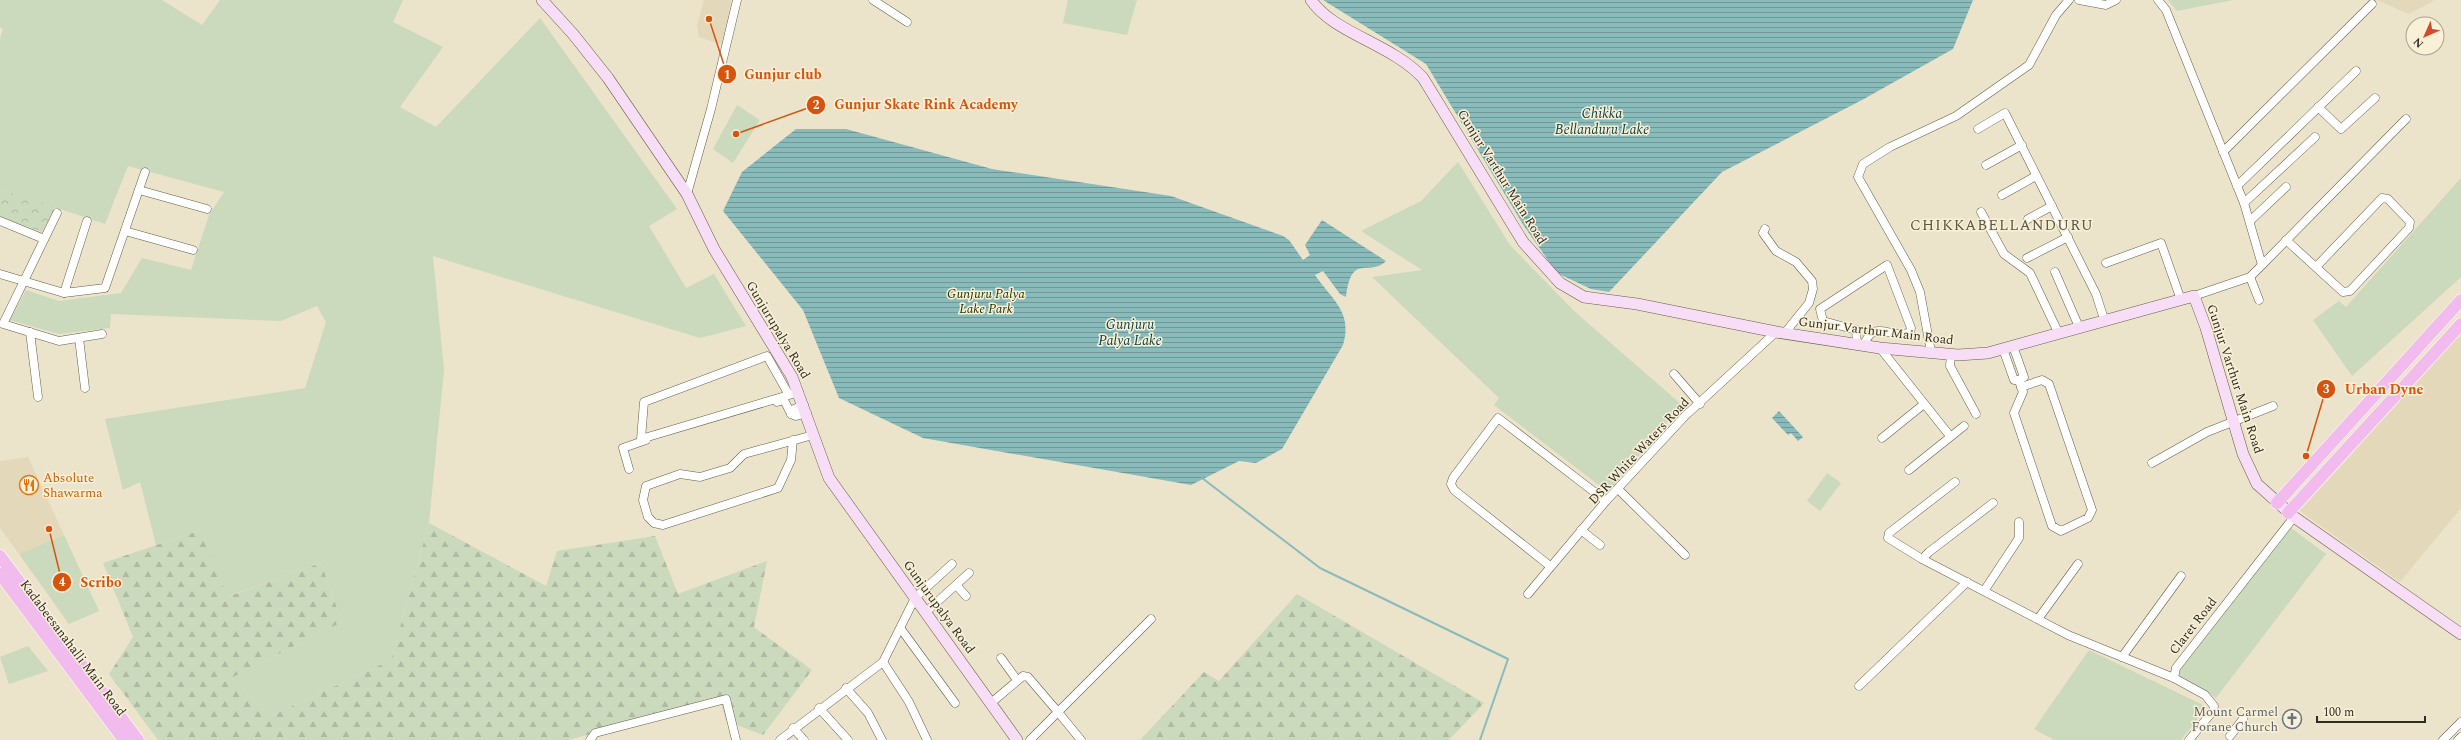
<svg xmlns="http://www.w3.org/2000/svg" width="2461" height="740" viewBox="0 0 2461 740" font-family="Spectral,serif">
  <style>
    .built { fill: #e3d8b9 }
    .green { fill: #cbd9bd }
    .forest { fill: url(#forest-firs) }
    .park { fill: url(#park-crowns) }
    .water { fill: url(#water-rules) }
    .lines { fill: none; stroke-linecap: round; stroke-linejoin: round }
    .stream { stroke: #89bbbb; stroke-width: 2 }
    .street-casing { stroke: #655e49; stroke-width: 9 }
    .secondary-casing { stroke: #655e49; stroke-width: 12 }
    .primary-casing { stroke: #fff; stroke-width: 13 }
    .street { stroke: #fff; stroke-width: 8 }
    .secondary { stroke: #f8ddf6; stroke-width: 11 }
    .primary { stroke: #f1bced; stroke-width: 12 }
    .labels { text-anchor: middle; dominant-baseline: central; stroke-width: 3; stroke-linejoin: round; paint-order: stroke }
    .street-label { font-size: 13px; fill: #2f2c22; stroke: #f9f0d8 }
    .park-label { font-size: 13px; font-style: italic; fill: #233700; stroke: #f9f0d8 }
    .food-label { font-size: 13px; fill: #c56008; stroke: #f9f0d8; text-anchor: start }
    .worship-label { font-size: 13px; fill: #5b616d; stroke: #f9f0d8; text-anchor: end }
    .water-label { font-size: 14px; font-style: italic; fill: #114141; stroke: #f9f0d8 }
    .quarter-label { font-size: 15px; letter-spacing: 1px; fill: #5e5741; stroke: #f9f0d8 }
    .leader { fill: none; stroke: #d6540e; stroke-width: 1.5 }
    .callout-dot { fill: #d6540e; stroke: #f9f0d8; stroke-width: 1.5 }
    .mark-label { font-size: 12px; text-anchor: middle; font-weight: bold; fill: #fff }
    .callout-label { font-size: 14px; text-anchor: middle; font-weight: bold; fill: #d6540e; stroke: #f9f0d8; stroke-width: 3; stroke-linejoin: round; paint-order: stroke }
  </style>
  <defs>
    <pattern id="forest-firs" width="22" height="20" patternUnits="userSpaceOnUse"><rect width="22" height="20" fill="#cbd9bd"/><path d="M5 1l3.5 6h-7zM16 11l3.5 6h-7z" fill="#afbaa2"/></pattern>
    <pattern id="park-crowns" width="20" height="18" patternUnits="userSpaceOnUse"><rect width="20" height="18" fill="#cbd9bd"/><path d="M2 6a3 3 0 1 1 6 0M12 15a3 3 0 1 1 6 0" fill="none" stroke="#afbaa2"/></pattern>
    <pattern id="water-rules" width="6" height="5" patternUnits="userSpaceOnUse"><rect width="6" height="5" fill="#89bbbb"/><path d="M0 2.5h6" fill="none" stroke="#709898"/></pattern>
  </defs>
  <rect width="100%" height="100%" fill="#ece3cb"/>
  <!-- built -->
  <g class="built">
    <polygon points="704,0 731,0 723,45 699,37 697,25"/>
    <polygon points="2377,0 2435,0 2409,14"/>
    <polygon points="2461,334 2461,508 2400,582 2300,511"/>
    <polygon points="28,457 64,535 19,554 0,528 0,461"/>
  </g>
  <!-- green -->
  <g class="green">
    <polygon points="0,0 162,0 202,25 220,0 403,0 393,22 443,47 400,107 436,127 540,18 677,209 649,226 686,288 714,274 746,326 700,338 433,256 444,370 429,523 391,660 271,716 231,678 342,622 321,563 226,597 201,530 156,545 140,482 123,490 105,419 305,388 326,322 317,306 281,321 111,314 110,328 59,334 10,320 26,290 59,301 121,293 142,258 191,270 209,215 224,192 128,166 105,224 0,189 0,38 3,29 0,27"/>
    <polygon points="1068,0 1137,0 1127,35 1063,23"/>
    <polygon points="2168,0 2233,0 2177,11"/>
    <polygon points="737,105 760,120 733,163 713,149"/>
    <polygon points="1458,162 1510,245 1574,311 1682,405 1608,492 1494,405 1499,398 1372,277 1422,270 1361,231 1421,201"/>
    <polygon points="2461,178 2461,277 2352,376 2313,320 2339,301 2346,307"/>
    <polygon points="1827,473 1841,483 1820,511 1807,501"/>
    <polygon points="2291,528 2326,554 2216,698 2177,674"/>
    <polygon points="64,535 99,611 69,624 19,554"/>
    <polygon points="28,646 48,671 9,684 0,657"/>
    <polygon points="2089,650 2207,707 2181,740 2054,740 2034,729"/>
  </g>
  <!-- forest -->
  <g class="forest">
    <polygon points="429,523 546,586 557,551 655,536 678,594 767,561 754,627 812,670 763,735 726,721 720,700 568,740 158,740 109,674 133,637 103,563 201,530 227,597 321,563 342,622 231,678 271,716 391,660"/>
    <polygon points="1297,594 1484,703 1449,740 1140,740 1204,672 1219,681"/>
  </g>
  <!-- park -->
  <polygon class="park" points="0,189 55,207 42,232 0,217"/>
  <!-- water -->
  <g class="water">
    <polygon points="1323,0 1973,0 1953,49 1862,100 1722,172 1609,292 1591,289 1557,273 1524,226 1426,64"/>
    <path d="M796 129H846L992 169 1171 196 1283 236 1289 240 1303 260 1310 255 1305 245 1322 220 1386 261C1368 278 1352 251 1346 297L1340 294 1323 271 1315 275C1332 300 1353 312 1343 345L1282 449 1256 463 1239 461 1191 485 923 438 839 398 803 310 723 211 742 172Z"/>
    <polygon points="1779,411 1803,437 1798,441 1791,433 1788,435 1772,418"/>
  </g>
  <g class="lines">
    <!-- stream -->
    <polyline class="stream" points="1202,478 1320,568 1508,659 1480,740"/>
    <!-- street casing -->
    <g class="street-casing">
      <g id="street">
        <polyline points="873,0 907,22"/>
        <polyline points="2079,0 2106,5 2116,0"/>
        <polyline points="2158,0 2166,10 2244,203 2262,265 2250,277 2194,296"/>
        <polyline points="2318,107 2341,129 2375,98"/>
        <polyline points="1978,129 2005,113 2096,294 2104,319"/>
        <polyline points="2223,152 2372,4"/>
        <polyline points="1986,165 2022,145"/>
        <polyline points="2237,186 2356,71"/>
        <polyline points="139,190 207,209"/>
        <polyline points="687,194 711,109 737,0"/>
        <polyline points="2002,195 2036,176"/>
        <polyline points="2244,203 2315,137"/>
        <polyline points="1981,212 2004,254 2030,273 2058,332"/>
        <polyline points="57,213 3,324 59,341 102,334"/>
        <polyline points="2028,219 2052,206"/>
        <polyline points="0,221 44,239"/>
        <polyline points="2250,221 2286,187"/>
        <polyline points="1765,229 1763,233 1776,251 1796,262 1812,281 1813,289 1809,303 1784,334"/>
        <polyline points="125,231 193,250"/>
        <polyline points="2286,240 2343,292 2350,291 2409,228 2410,222 2388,199 2382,198 2316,267"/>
        <polyline points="2027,258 2068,237"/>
        <polyline points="2106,263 2161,243 2181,300"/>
        <polyline points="2262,265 2406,119"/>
        <polyline points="2055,272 2079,327"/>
        <polyline points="0,274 64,293 105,288 145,172"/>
        <polyline points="2250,277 2259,300"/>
        <polyline points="64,293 87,221"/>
        <polyline points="30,332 38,397"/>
        <polyline points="79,338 85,388"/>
        <path d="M1857 343 1856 330 1823 321 1820 309 1887 265 1911 328 1910 332C1892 341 1874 317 1864 345"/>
        <polyline points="2013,346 2024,377 2019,380"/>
        <polyline points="1880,348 1950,436"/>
        <polyline points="2003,349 2014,380 2019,380 2021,387"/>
        <polyline points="1931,352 1920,292 1911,270 1858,177 1863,164 1890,147 1956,116 2029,65 2056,15 2069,0"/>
        <polyline points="1951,354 1950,366 1976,414"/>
        <polyline points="1674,374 1700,404"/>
        <polygon points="2042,380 2049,384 2092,510 2088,518 2061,531 2052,526 2014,413 2023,392 2021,387"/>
        <polyline points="789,395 641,439 644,402 767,356 789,395 799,392"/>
        <polyline points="777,402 784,400 791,414"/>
        <polyline points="804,405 794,409 791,414 796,416 807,413"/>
        <polyline points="1882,438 1924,404"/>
        <polyline points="793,440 791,460 778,488 663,525 654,523 648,517 643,500 646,486 680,474 700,477 730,468 744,454 813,435"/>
        <polyline points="2152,463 2207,432 2273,406"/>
        <polyline points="629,469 623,448 646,440"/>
        <polyline points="1909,470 1964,426"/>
        <polyline points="1955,482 1889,533 1888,538 1922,559 2068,635 2174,678"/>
        <polyline points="1618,489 1685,555"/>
        <polyline points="1581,530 1600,545"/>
        <polyline points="1922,559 1929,552 1993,503"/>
        <polyline points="1550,566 1454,490 1451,484 1453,478 1498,418 1606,501"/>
        <polyline points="956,585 966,596"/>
        <polyline points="1984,591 2019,538 2019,522"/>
        <polyline points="1528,594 1606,501 1685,416 1776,332"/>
        <polyline points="926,612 969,573"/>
        <polyline points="2038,619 2078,564"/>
        <polyline points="901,629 955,703"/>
        <polyline points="2122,657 2181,576"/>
        <polyline points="1001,658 1017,680"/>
        <polyline points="883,662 909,702 927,740"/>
        <polyline points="1859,686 1967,582"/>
        <polyline points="846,688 868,713 882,740"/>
        <polyline points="991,703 1023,676 1028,677 1058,712 1030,740"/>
        <polyline points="819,708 848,740"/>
        <polyline points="793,728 804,740"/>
        <polyline points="2230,736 2243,719"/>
        <polyline points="590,740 595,733 726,699 736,740"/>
        <polyline points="780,740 883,662 915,598 952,564"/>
        <polyline points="1081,740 1058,712 1151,619"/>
        <polyline points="2189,740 2213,711 2214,706 2205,695 2174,678 2176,668 2294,517"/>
        <polyline points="2443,740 2461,722"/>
        <polyline points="2458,740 2461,737"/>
      </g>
    </g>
    <!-- secondary casing -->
    <g class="secondary-casing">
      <g id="secondary">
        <polyline points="542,0 573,34 608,78 687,194 714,249 792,377 829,478 1017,740"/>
        <path d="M1311 0C1333 33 1392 44 1423 78L1523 242 1560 283 1584 297 1637 304 1776 332 1880 348 1958 355 1988 353 2013 346 2194 296 2206 328 2243 454 2257 484 2294 517 2461 634"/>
      </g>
    </g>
    <!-- primary casing -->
    <g class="primary-casing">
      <g id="primary">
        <polyline points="2277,503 2461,300"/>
        <polyline points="2288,513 2461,324"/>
        <polyline points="0,556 138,740"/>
        <polyline points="0,574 124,740"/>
      </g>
    </g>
    <!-- street -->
    <use href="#street" class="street"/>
    <!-- secondary -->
    <use href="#secondary" class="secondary"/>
    <!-- primary -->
    <use href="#primary" class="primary"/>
  </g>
  <!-- icons -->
  <defs>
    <g id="restaurant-ring" transform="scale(1)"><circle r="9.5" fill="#f9f0d8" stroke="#e8710a" stroke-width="1.5"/><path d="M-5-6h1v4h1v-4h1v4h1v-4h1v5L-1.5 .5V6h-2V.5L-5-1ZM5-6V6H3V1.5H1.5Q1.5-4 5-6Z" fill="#e8710a"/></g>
    <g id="church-ring" transform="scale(1)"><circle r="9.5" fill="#f9f0d8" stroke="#6b7280" stroke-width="1.5"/><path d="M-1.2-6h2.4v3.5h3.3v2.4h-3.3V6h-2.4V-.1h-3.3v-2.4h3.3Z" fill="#6b7280"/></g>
  </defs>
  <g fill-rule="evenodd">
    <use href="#restaurant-ring" x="29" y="485"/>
    <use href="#church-ring" x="2292" y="719"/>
  </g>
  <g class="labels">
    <!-- street labels -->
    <g class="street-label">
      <text transform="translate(1502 177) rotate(58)">Gunjur Varthur Main Road</text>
      <text transform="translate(778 330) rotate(59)">Gunjurupalya Road</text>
      <text transform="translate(1876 331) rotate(7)">Gunjur Varthur Main Road</text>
      <text transform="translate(2235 379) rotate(72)">Gunjur Varthur Main Road</text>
      <text transform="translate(1639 451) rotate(-47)">DSR White Waters Road</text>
      <text transform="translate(939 607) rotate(54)">Gunjurupalya Road</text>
      <text transform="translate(2193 626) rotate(-52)">Claret Road</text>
      <text transform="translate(73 648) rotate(53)">Kadabeesanahalli Main Road</text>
    </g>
    <!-- park labels -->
    <g class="park-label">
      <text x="986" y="294">Gunjuru Palya<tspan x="986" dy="15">Lake Park</tspan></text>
    </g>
    <!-- food labels -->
    <g class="food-label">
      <text x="43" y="478">Absolute<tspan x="43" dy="15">Shawarma</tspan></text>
    </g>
    <!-- worship labels -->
    <g class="worship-label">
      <text x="2278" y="712">Mount Carmel<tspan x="2278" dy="15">Forane Church</tspan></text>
    </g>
    <!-- water labels -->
    <g class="water-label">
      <text x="1602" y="113">Chikka<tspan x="1602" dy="16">Bellanduru Lake</tspan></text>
      <text x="1130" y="324">Gunjuru<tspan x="1130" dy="16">Palya Lake</tspan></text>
    </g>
    <!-- quarter labels -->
    <g class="quarter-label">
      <text x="2002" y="225">CHIKKABELLANDURU</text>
    </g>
  </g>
  <!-- callouts -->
  <path class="leader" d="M709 19L727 74M736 134L816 105M2306 456L2326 389M49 529L62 582"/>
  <g class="callout-dot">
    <circle cx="709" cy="19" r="4"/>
    <circle cx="736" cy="134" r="4"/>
    <circle cx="2306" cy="456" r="4"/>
    <circle cx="49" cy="529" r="4"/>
    <circle cx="727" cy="74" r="10"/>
    <circle cx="816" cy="105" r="10"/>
    <circle cx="2326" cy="389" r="10"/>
    <circle cx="62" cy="582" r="10"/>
  </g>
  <g class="mark-label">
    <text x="727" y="79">1</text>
    <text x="816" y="109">2</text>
    <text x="2326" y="393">3</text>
    <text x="62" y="586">4</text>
  </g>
  <g class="callout-label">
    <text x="783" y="79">Gunjur club</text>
    <text x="926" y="109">Gunjur Skate Rink Academy</text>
    <text x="2384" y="394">Urban Dyne</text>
    <text x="101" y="587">Scribo</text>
  </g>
  <!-- north arrow -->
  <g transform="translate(2425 36) rotate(225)"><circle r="19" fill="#f9f0d8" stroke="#a8a28f"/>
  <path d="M0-3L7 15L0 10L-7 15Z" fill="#d54a2c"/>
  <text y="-6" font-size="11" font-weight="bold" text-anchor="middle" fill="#2f2c22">N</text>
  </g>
  <!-- scale -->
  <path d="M2317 716v6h108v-6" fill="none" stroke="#2f2c22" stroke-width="2"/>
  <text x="2323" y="716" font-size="12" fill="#2f2c22" stroke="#f9f0d8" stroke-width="3" paint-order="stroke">100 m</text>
</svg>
